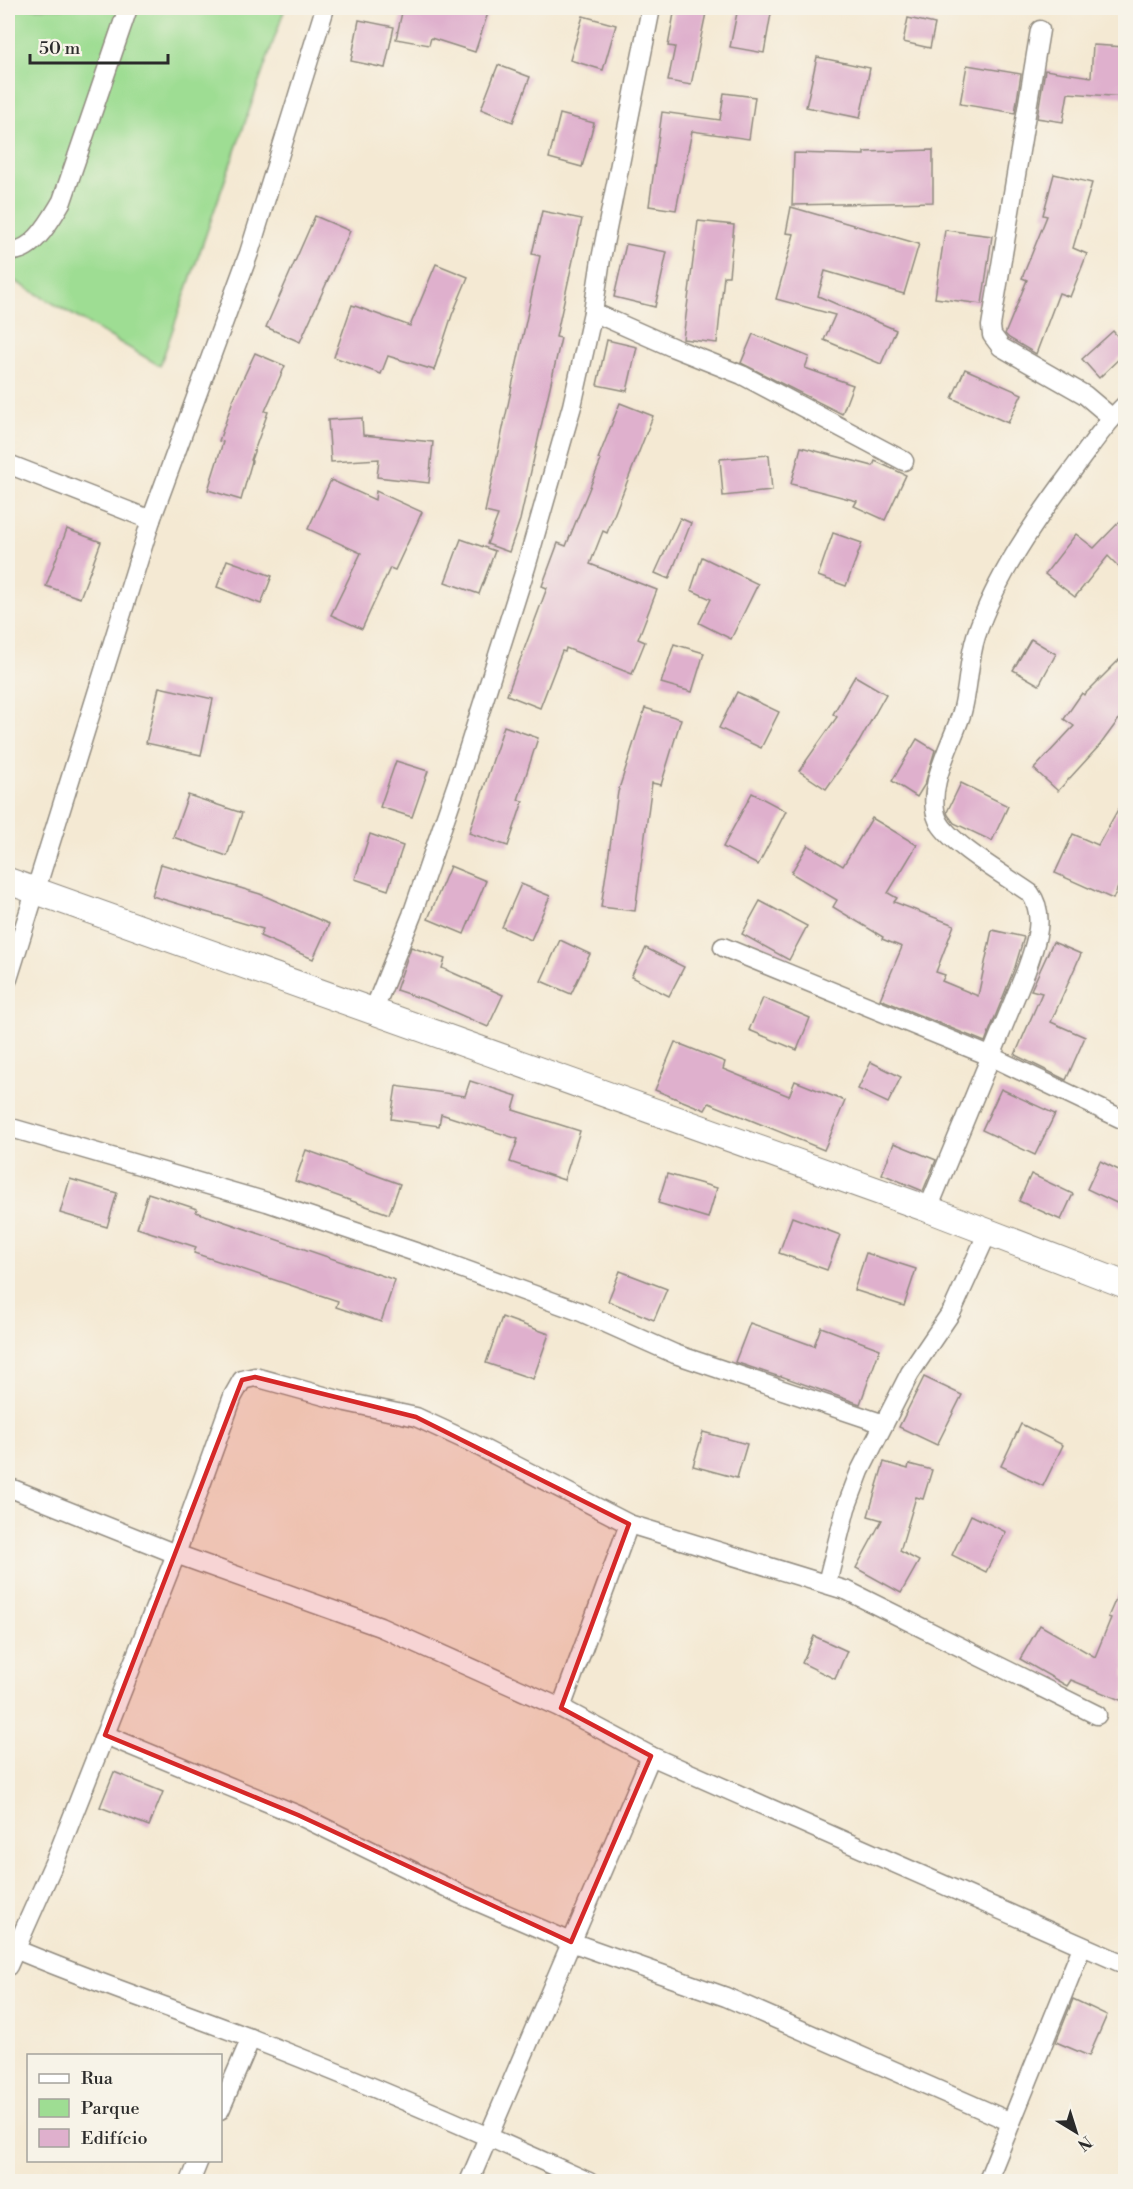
<svg xmlns="http://www.w3.org/2000/svg" width="1133" height="2189" viewBox="0 0 1133 2189" font-family="'Libre Bodoni',serif">
  <style>
    .green { fill: #9edd93; stroke: #64845f; stroke-width: 1.5 }
    .building { fill: #dfb0cd }
    .lines { fill: none; stroke-linecap: round; stroke-linejoin: round }
    .street-casing { stroke: #908a7f; stroke-width: 21 }
    .secondary-casing { stroke: #908a7f; stroke-width: 28 }
    .street { stroke: #fff; stroke-width: 18 }
    .secondary { stroke: #fff; stroke-width: 26 }
    .marked { fill: #d62828; fill-opacity: 0.2; stroke: #d62828; stroke-width: 4.5; stroke-linejoin: round }
  </style>
  <rect width="100%" height="100%" fill="#f7f3e8"/>
  <filter id="ink" filterUnits="userSpaceOnUse"><feTurbulence type="fractalNoise" baseFrequency=".0167" numOctaves="2"/><feDisplacementMap in="SourceGraphic" scale="12" xChannelSelector="R" yChannelSelector="G"/><feConvolveMatrix kernelMatrix="1 2 1 2 8 2 1 2 1" color-interpolation-filters="sRGB"/></filter>
  <filter id="wash" filterUnits="userSpaceOnUse"><feTurbulence type="fractalNoise" baseFrequency=".008" numOctaves="4" result="noise"/><feDisplacementMap in="SourceGraphic" scale="24" xChannelSelector="R" yChannelSelector="G"/><feGaussianBlur stdDeviation="1.35" result="paint"/><feColorMatrix in="noise" values="0 0 0 0 0 0 0 0 0 0 0 0 0 0 0 0 0 1.4 0 .05"/><feComposite in="paint" operator="in"/></filter>
  <g filter="url(#wash)">
    <rect width="100%" height="100%" fill="#f4e9d3"/>
    <!-- green -->
    <polygon class="green" points="8,8 285,8 160,366 8,277"/>
    <g id="blocks">
      <!-- building -->
      <g class="building">
        <polygon points="403,8 480,8 489,10 475,52 431,38 429,45 396,39"/>
        <polygon points="675,8 707,8 691,85 668,81 675,47 668,46"/>
        <polygon points="738,8 772,8 764,53 730,47"/>
        <polygon points="583,16 616,25 603,70 570,60"/>
        <polygon points="908,18 935,24 930,48 903,42"/>
        <polygon points="359,20 394,27 385,68 351,61"/>
        <polygon points="1093,45 1125,47 1125,97 1068,93 1063,122 1037,118 1045,70 1091,77"/>
        <polygon points="817,57 870,68 860,118 806,107"/>
        <polygon points="498,65 530,77 513,122 481,109"/>
        <polygon points="967,65 1021,74 1015,113 960,104"/>
        <polygon points="724,93 755,97 749,139 692,131 676,210 649,206 662,112 720,120"/>
        <polygon points="560,114 594,123 582,167 549,158"/>
        <polygon points="933,150 933,202 792,205 794,153 864,155 864,152"/>
        <polygon points="1054,174 1092,183 1073,248 1087,254 1070,297 1059,293 1036,354 1009,338 1005,334 1027,280 1022,278 1047,216 1043,215"/>
        <polygon points="791,207 919,244 904,294 825,271 818,296 896,330 881,364 824,340 835,315 776,299 794,234 786,233"/>
        <polygon points="542,211 582,219 556,337 561,338 520,520 509,552 487,544 498,515 485,512 540,256 532,254"/>
        <polygon points="315,216 350,231 300,342 266,327"/>
        <polygon points="698,221 734,225 729,276 724,276 717,343 683,339"/>
        <polygon points="945,230 992,236 982,304 935,298"/>
        <polygon points="626,244 667,252 655,307 614,297"/>
        <polygon points="436,264 468,277 452,315 434,370 388,356 381,374 334,357 352,305 410,326"/>
        <polygon points="1113,331 1125,345 1125,353 1099,378 1082,359"/>
        <polygon points="753,334 809,357 805,368 853,385 842,414 741,363"/>
        <polygon points="607,340 637,347 627,391 597,385"/>
        <polygon points="255,353 285,366 265,411 268,412 251,460 252,461 241,500 208,490 223,442 219,441 233,400"/>
        <polygon points="965,369 1022,394 1008,423 952,398"/>
        <polygon points="620,403 653,416 607,533 603,531 590,564 657,590 638,639 645,642 632,674 566,648 565,652 562,651 540,708 507,695 547,588 542,586 558,543 566,546 601,460 598,459"/>
        <polygon points="362,418 363,435 433,442 429,483 377,477 379,459 331,462 328,420"/>
        <polygon points="801,447 873,466 875,461 906,475 885,520 854,506 857,501 791,484"/>
        <polygon points="769,455 772,491 723,496 720,459"/>
        <polygon points="331,480 375,500 376,491 422,512 395,570 390,568 362,629 331,615 361,553 308,529"/>
        <polygon points="1125,516 1125,573 1108,556 1075,597 1045,574 1076,534 1094,548"/>
        <polygon points="680,518 691,523 669,579 655,573"/>
        <polygon points="67,529 101,542 80,598 46,586"/>
        <polygon points="833,533 862,543 846,586 818,576"/>
        <polygon points="461,539 495,551 479,594 445,582"/>
        <polygon points="702,557 758,584 731,639 699,623 711,599 691,590"/>
        <polygon points="227,560 272,576 261,604 217,587"/>
        <polygon points="1031,639 1056,654 1039,685 1013,670"/>
        <polygon points="674,644 704,653 692,692 661,683"/>
        <polygon points="1125,654 1125,711 1100,745 1058,791 1034,769 1074,726 1064,719 1082,693 1084,695"/>
        <polygon points="855,676 886,694 859,742 826,789 799,771 837,717 833,714"/>
        <polygon points="159,687 213,699 201,755 146,743"/>
        <polygon points="737,692 779,712 761,748 719,728"/>
        <polygon points="645,708 681,719 661,785 652,783 635,911 601,907 618,792"/>
        <polygon points="504,726 538,738 518,800 523,801 508,846 469,833"/>
        <polygon points="917,739 935,750 925,784 917,797 892,781"/>
        <polygon points="396,761 428,771 412,817 380,807"/>
        <polygon points="961,783 1008,806 992,841 954,823 948,815 947,812"/>
        <polygon points="752,793 786,811 758,865 723,847"/>
        <polygon points="188,795 242,813 227,856 173,837"/>
        <polygon points="1125,797 1125,871 1113,899 1055,873 1073,834 1098,845"/>
        <polygon points="872,818 917,845 888,893 897,898 894,902 954,925 936,972 945,975 942,981 978,996 992,930 1024,937 1015,967 985,1042 880,999 902,947 882,939 883,937 833,907 837,900 791,873 808,845 843,866"/>
        <polygon points="370,834 403,846 388,890 355,879"/>
        <polygon points="161,864 260,894 329,924 313,959 260,936 263,929 152,896"/>
        <polygon points="450,866 486,881 464,934 428,919"/>
        <polygon points="521,884 550,896 531,940 502,927"/>
        <polygon points="760,901 807,926 789,960 742,934"/>
        <polygon points="560,940 590,954 571,994 541,981"/>
        <polygon points="1053,942 1081,954 1051,1022 1085,1037 1066,1080 1015,1055 1042,993 1031,990"/>
        <polygon points="411,947 445,959 442,968 503,995 488,1027 429,1001 396,990"/>
        <polygon points="646,948 684,967 669,996 631,977"/>
        <polygon points="763,998 810,1018 797,1050 749,1030"/>
        <polygon points="675,1042 725,1062 723,1069 789,1096 795,1081 845,1101 824,1150 709,1103 705,1110 655,1090"/>
        <polygon points="871,1062 901,1077 888,1103 858,1089"/>
        <polygon points="470,1081 517,1096 513,1110 580,1131 564,1180 510,1162 518,1139 441,1114 439,1126 391,1119 396,1086 465,1096"/>
        <polygon points="1001,1089 1055,1114 1035,1155 982,1130"/>
        <polygon points="894,1143 936,1160 923,1191 882,1174"/>
        <polygon points="306,1150 400,1184 389,1214 295,1181"/>
        <polygon points="1100,1161 1125,1173 1125,1207 1087,1189"/>
        <polygon points="667,1174 717,1188 708,1218 658,1203"/>
        <polygon points="1031,1174 1073,1194 1061,1220 1019,1201"/>
        <polygon points="70,1179 117,1193 107,1227 60,1213"/>
        <polygon points="148,1193 197,1209 196,1212 395,1280 381,1322 336,1307 338,1301 194,1253 196,1247 137,1228"/>
        <polygon points="792,1217 840,1235 827,1270 779,1253"/>
        <polygon points="866,1253 916,1269 904,1306 854,1290"/>
        <polygon points="620,1271 667,1289 654,1320 608,1301"/>
        <polygon points="502,1317 549,1334 533,1379 486,1363"/>
        <polygon points="750,1323 814,1346 821,1327 880,1349 860,1404 781,1376 780,1377 735,1362"/>
        <polygon points="924,1377 962,1395 937,1445 899,1427"/>
        <polygon points="1021,1424 1063,1445 1043,1486 1001,1466"/>
        <polygon points="703,1432 747,1444 737,1478 693,1466"/>
        <polygon points="884,1462 908,1469 909,1464 932,1470 923,1499 916,1497 900,1551 919,1561 901,1593 856,1568 882,1520 868,1516"/>
        <polygon points="971,1515 1006,1532 986,1572 952,1555"/>
        <polygon points="1125,1578 1125,1702 1071,1680 1067,1686 1020,1659 1040,1625 1095,1657 1111,1618 1108,1617"/>
        <polygon points="814,1636 847,1651 835,1679 802,1663"/>
        <polygon points="114,1772 163,1792 149,1826 100,1807"/>
        <polygon points="1073,1999 1107,2015 1089,2056 1056,2042"/>
      </g>
    </g>
  </g>
  <g filter="url(#ink)">
    <use href="#blocks" fill-opacity="0" stroke="#908a7f" stroke-width="1.5"/>
    <g class="lines">
      <!-- street casing -->
      <g class="street-casing">
        <g id="street">
          <polyline points="1040,30 991,326 992,335 1001,347 1085,395 1111,417"/>
          <path d="M8 251C33 254 51 219 62 201L128 8"/>
          <polyline points="593,312 674,348 742,375 904,461"/>
          <polyline points="8,464 151,520"/>
          <polyline points="723,947 992,1057 1126,1121"/>
          <polyline points="8,979 151,520 249,253 325,8"/>
          <polyline points="373,1012 412,915 462,769 526,567 572,406 593,312 601,259 651,8"/>
          <polyline points="8,1127 267,1202 433,1258 581,1312 675,1354 884,1424"/>
          <path d="M928 1209 1026 971C1035 945 1047 916 1030 893 1009 878 947 842 938 820 924 789 953 742 962 712 969 687 968 661 976 636 996 576 1035 521 1072 471 1089 448 1105 424 1126 404"/>
          <polyline points="8,1487 176,1554 380,1627 561,1708 651,1756 1126,1965"/>
          <polyline points="827,1583 846,1508 860,1471 910,1373 952,1311 988,1232"/>
          <polyline points="561,1708 629,1524"/>
          <polyline points="105,1735 298,1815 462,1895 571,1942 726,1997 1011,2122"/>
          <path d="M8 1946C87 1980 169 2007 250 2038 364 2082 477 2131 589 2182"/>
          <polyline points="8,1966 57,1856 176,1554 233,1396 242,1380 255,1377 346,1402 416,1417 470,1442 629,1524 848,1591 1097,1715"/>
          <polyline points="220,2110 251,2038"/>
          <polyline points="190,2182 199,2160"/>
          <polyline points="469,2182 651,1756"/>
          <polyline points="987,2182 1082,1947"/>
        </g>
      </g>
      <!-- secondary casing -->
      <g class="secondary-casing">
        <polyline id="secondary" points="8,881 928,1209 1126,1285"/>
      </g>
      <!-- street -->
      <use href="#street" class="street"/>
      <!-- secondary -->
      <use href="#secondary" class="secondary"/>
    </g>
  </g>
  <!-- marked area -->
  <path class="marked" d="M255 1377 416 1417 629 1524 561 1708 651 1756 571 1942 298 1815 105 1735 242 1380Z"/>
  <!-- margin -->
  <rect width="1133" height="2189" fill="none" stroke="#f7f3e8" stroke-width="30"/>
  <!-- legend -->
  <rect x="27" y="2054" width="195" height="108" fill="#f7f3e8" stroke="#a5a39c" stroke-width="1.5"/>
  <rect x="39" y="2074" width="30" height="9" fill="#ffffff" stroke="#a5a39c" stroke-width="1.5"/>
  <text x="81" y="2084" font-size="18" fill="#2b2b2b">Rua</text>
  <rect x="39" y="2099" width="30" height="18" fill="#9edd93" stroke="#a5a39c" stroke-width="1.5"/>
  <text x="81" y="2114" font-size="18" fill="#2b2b2b">Parque</text>
  <rect x="39" y="2129" width="30" height="18" fill="#dfb0cd" stroke="#a5a39c" stroke-width="1.5"/>
  <text x="81" y="2144" font-size="18" fill="#2b2b2b">Edifício</text>
  <!-- north arrow -->
  <g transform="translate(1076 2132) rotate(142)" stroke="#f7f3e8" stroke-width="4.5" paint-order="stroke">
  <path d="M0-4.5L10 22L0 15L-10 22Z" fill="#2b2b2b"/>
  <text y="-9" font-size="16" font-weight="bold" text-anchor="middle" fill="#2b2b2b">N</text>
  </g>
  <!-- scale -->
  <path d="M30 54v9h138v-9" fill="none" stroke="#2b2b2b" stroke-width="3"/>
  <text x="39" y="54" font-size="18" fill="#2b2b2b" stroke="#f7f3e8" stroke-width="4.5" paint-order="stroke">50 m</text>
</svg>
